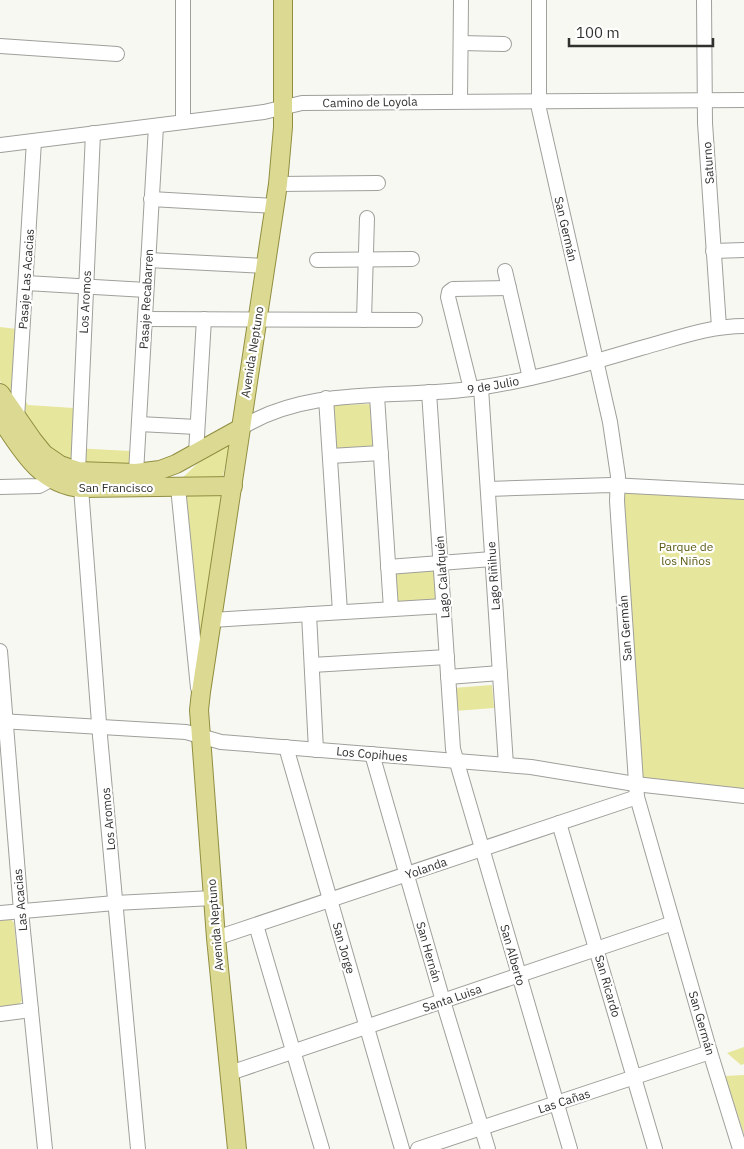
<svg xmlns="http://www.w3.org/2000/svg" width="744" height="1149" viewBox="0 0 744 1149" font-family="'IBM Plex Sans',sans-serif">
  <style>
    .green { fill: #e7e69d }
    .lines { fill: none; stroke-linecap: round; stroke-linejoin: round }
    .minor-casing { stroke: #9f9f9b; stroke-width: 16 }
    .major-casing { stroke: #908e40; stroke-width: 20 }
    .minor { stroke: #fff; stroke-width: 14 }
    .major { stroke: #dbd992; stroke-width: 18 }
    .labels { text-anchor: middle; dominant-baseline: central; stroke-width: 4.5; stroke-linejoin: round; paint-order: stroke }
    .street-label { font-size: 12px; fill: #30302e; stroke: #fff }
    .park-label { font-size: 12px; fill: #5b5913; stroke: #fff }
  </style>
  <rect width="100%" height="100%" fill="#f8f8f3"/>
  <!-- green -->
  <g class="green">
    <polygon points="0,327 17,329 16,386 28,405 74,408 74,448 130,451 131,465 68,462 44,443 0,381"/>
    <polygon points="374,404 376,450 332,453 329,405"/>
    <polygon points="230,442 222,481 177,483 197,464"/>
    <polygon points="185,492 221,495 200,653"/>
    <polygon points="624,493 744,497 744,791 646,781 641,776 625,517 623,512"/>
    <polygon points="434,570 437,603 395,605 393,573"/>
    <polygon points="492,685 494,708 455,711 453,688"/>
    <polygon points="11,919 14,923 22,1001 18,1005 0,1007 0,921"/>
    <polygon points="744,1047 744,1064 741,1065 727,1053"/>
    <polygon points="744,1075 744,1134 725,1076"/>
  </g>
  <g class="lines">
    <!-- minor casing -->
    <g class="minor-casing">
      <g id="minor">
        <polyline points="539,0 539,109 610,422 618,476 617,501 637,797 710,1052 740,1149"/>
        <polyline points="704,0 705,123 719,327"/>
        <polyline points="461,43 504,44"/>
        <polyline points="0,46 117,54"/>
        <polyline points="460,101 461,0"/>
        <polyline points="183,122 183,0"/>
        <polyline points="0,145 264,112 302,103 744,100"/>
        <polyline points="278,184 378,183"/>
        <polyline points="151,199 274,206"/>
        <polyline points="713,251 744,250"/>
        <polyline points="148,260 265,266"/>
        <polyline points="317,260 412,259"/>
        <polyline points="505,271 530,378"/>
        <polyline points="26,283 146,290"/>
        <polyline points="145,319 415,320"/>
        <polyline points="364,320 367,218"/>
        <polyline points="481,388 506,765"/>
        <polyline points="471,389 448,297 449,292 453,289 509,288"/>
        <polyline points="429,392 453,749 570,1149"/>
        <polyline points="377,396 391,609"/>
        <polyline points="326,398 340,612"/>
        <polyline points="17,418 34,141"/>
        <polyline points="139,424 197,427"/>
        <path d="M241 428C312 384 399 400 478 388 533 380 587 364 641 348 675 339 708 326 744 326"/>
        <polyline points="196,453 204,319"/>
        <polyline points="330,456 381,453"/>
        <polyline points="78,471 93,133"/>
        <polyline points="136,473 156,126"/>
        <polyline points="0,487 39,486 52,479"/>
        <polyline points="178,487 198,688"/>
        <polyline points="81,488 100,736 138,1149"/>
        <polyline points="488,489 611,485 744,492"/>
        <polyline points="388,567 492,559"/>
        <polyline points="309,614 316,750"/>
        <polyline points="212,620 444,606"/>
        <polyline points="0,651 21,911 45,1149"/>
        <polyline points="312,665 447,657"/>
        <polyline points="448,677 500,673"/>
        <polyline points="0,721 186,732 221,742 531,767 635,784 744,796"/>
        <polyline points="286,747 402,1149"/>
        <polyline points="372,754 443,1001 488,1149"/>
        <polyline points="559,823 655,1149"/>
        <polyline points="0,913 115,903 213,898"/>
        <polyline points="256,925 322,1149"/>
        <polyline points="216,938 637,797"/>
        <polyline points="0,1014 31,1010"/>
        <polyline points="230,1073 673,923"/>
        <polyline points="418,1149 710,1052"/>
      </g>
    </g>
    <!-- major casing -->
    <g class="major-casing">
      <g id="major">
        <polyline points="0,393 32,439 44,454 60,465 78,471 136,473 160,470 176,464 241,428"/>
        <path d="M0 418C21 449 39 484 81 488L233 486"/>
        <polyline points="237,1149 216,938 199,710 201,692 278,184 283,127 283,0"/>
      </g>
    </g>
    <!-- minor -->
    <use href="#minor" class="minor"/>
    <!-- major -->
    <use href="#major" class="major"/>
  </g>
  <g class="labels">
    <!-- street labels -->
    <g class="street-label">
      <text transform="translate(370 102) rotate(-1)">Camino de Loyola</text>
      <text transform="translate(708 163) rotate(-94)">Saturno</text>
      <text transform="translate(566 229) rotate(77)">San Germán</text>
      <text transform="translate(26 279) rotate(-86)">Pasaje Las Acacias</text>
      <text transform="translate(146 299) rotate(-87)">Pasaje Recabarren</text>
      <text transform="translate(85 302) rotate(-87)">Los Aromos</text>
      <text transform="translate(252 352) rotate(-81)">Avenida Neptuno</text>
      <text transform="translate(493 385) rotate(-10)">9 de Julio</text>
      <text x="116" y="487">San Francisco</text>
      <text transform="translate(493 576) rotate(-94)">Lago Riñihue</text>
      <text transform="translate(442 577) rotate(-94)">Lago Calafquén</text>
      <text transform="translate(625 628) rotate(-94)">San Germán</text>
      <text transform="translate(372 754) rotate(5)">Los Copihues</text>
      <text transform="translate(108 819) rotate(-95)">Los Aromos</text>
      <text transform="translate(426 868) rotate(-19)">Yolanda</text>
      <text transform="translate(20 900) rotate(-95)">Las Acacias</text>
      <text transform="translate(215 925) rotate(-95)">Avenida Neptuno</text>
      <text transform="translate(344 948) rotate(74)">San Jorge</text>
      <text transform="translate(429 952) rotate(74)">San Hernán</text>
      <text transform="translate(513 955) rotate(74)">San Alberto</text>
      <text transform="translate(608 986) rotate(74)">San Ricardo</text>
      <text transform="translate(452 998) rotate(-19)">Santa Luisa</text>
      <text transform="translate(702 1023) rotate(74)">San Germán</text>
      <text transform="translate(564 1101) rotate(-18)">Las Cañas</text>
    </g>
    <!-- park labels -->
    <g class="park-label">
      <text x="686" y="546">Parque de<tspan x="686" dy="14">los Niños</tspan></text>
    </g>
  </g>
  <!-- scale -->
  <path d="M569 38v8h144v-8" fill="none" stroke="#30302e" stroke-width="2.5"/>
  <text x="576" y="38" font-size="15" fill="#30302e" stroke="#ffffff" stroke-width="4" paint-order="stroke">100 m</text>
</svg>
